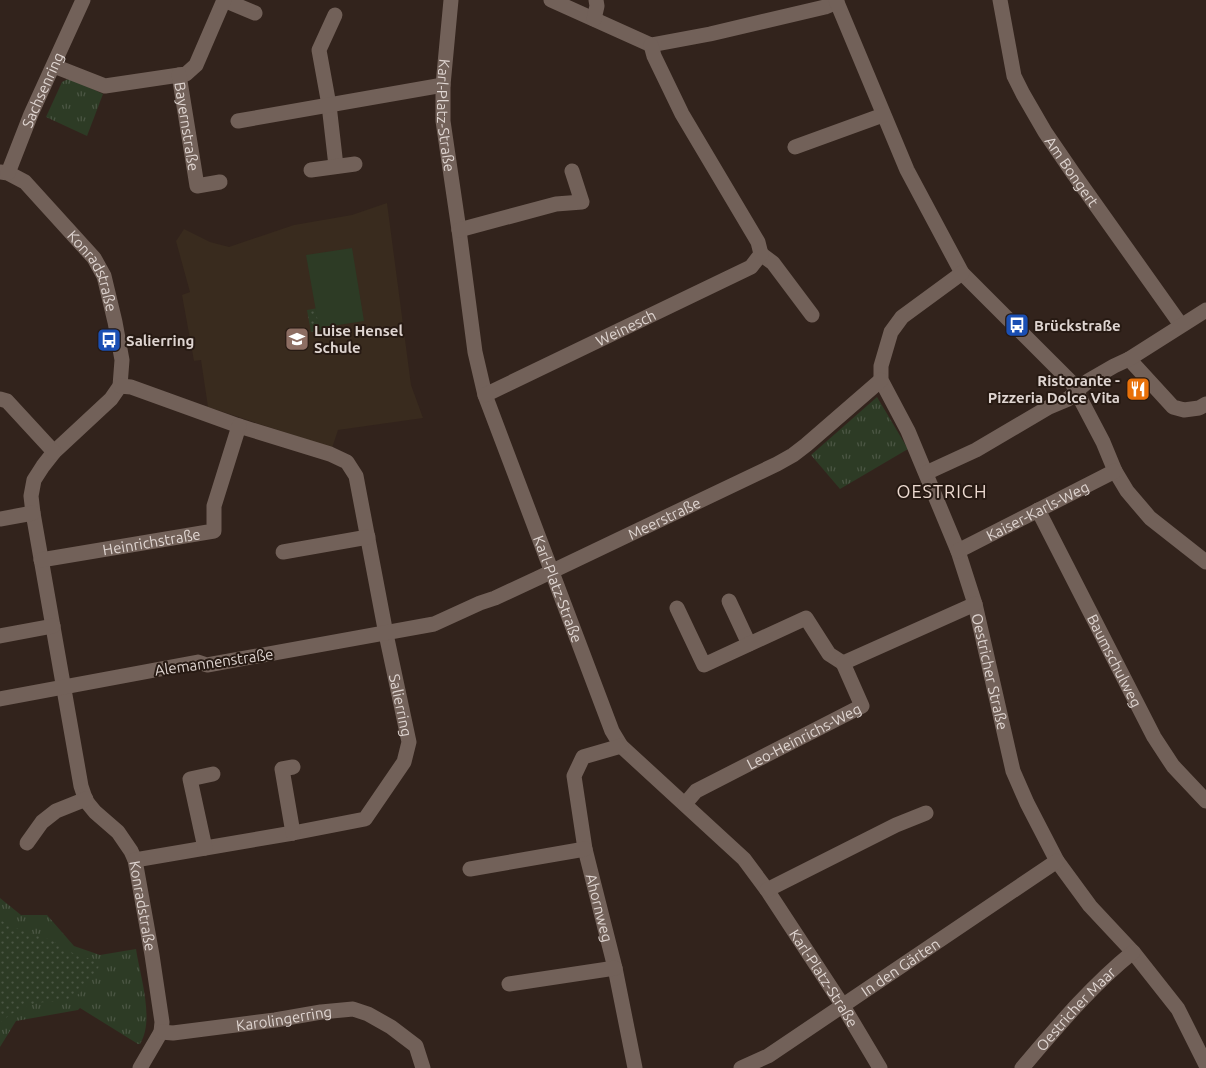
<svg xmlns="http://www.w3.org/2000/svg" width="1206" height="1068" viewBox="0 0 1206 1068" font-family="Ubuntu,sans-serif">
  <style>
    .education { fill: #392b1e }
    .grass { fill: url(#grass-tufts) }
    .park { fill: url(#park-dots) }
    .pitch { fill: #2d3b25 }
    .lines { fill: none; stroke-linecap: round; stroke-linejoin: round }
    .minor { stroke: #726159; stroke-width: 15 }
    .labels { text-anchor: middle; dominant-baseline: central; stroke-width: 4; stroke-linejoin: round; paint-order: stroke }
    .street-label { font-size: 15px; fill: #dfd5d1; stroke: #271a13 }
    .poi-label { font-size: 15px; font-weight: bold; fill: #dfd5d1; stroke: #271a13; text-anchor: start }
    .quarter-label { font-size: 18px; letter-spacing: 1px; fill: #eddad0; stroke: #271a13 }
  </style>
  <defs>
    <pattern id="grass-tufts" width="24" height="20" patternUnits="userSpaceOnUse" patternTransform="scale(1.25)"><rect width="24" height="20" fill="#2d3b25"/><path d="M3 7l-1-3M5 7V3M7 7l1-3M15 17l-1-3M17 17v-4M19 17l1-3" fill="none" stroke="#4b5644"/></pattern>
    <pattern id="park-dots" width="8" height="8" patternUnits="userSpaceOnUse" patternTransform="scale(1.25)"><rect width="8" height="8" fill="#2d3b25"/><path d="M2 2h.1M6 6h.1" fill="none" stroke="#4b5644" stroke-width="1.8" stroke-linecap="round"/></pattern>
  </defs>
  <rect width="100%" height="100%" fill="#32231c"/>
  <!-- education -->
  <polygon class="education" points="387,203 411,385 423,418 338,430 332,448 208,407 201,360 194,361 182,295 190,292 176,241 184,229 210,242 229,247 294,225 352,215"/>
  <!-- grass -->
  <g class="grass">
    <polygon points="70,78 103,94 87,136 46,117 62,82"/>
    <polygon points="877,397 908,449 840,489 811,455"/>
    <path d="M0 898 21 915H47L74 946 100 955 136 949C140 976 155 1020 140 1044H138L80 1008 78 1010 16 1021 0 1047Z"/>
  </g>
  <!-- park -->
  <g class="park">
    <polygon points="329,306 331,307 335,328 311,332 307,310"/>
    <path d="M0 919 7 925 51 940 81 958H92L101 964C92 975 89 988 77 995 66 1002 51 1001 38 1003 23 1006 11 1013 0 1023Z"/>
  </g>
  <!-- pitch -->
  <polygon class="pitch" points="352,248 364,321 319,328 306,255"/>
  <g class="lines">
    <!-- minor -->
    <g class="minor">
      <polyline points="224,0 255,13"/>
      <path id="s1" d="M451 0 443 85V121L459 230 475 352 485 395 612 731 621 746 744 859 767 890 843 1006 880 1068"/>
      <polyline points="551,0 651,45 710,34 825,7 837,2"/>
      <polyline points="836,0 907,170 962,273 1072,383 1103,442 1115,471 1127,491 1150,518 1206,562"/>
      <path id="s2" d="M1000 0 1014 76 1023 94 1045 132 1073 173 1181 325"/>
      <polyline points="335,15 319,50 329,105 336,166"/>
      <polyline points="594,19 597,6 596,0"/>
      <polyline points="54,66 105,86 186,74 196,65 224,0"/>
      <path id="s3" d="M179 75 197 186 220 182"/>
      <polyline points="238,121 443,85"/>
      <polyline points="795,147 883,115"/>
      <polyline points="311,170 355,164"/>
      <path id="s4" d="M0 172 8 173 25 182 94 258 104 276 115 322 122 360 120 386 111 399 54 452 43 466 34 480 31 496 33 513 81 786 86 801 95 812 118 832 131 851 135 860 152 955 162 1022 161 1032 140 1068"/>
      <path id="s5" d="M8 173 31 114 83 0"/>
      <polyline points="459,230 556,204 582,202 572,171"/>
      <polyline points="761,254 773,263 812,315"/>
      <path id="s6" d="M962 273 902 317 891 332 881 366V380L908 431 958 551 975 604 1013 771 1027 803 1057 861 1090 906 1133 952 1178 1009 1206 1065"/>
      <polyline points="1129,359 1173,407 1184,410 1199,408 1206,404"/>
      <path id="s7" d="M120 386 131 387 239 426 330 454 347 462 356 476 386 634 409 742 404 762 365 819 293 833 135 860"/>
      <path id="s8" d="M485 395 751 267 761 254 758 242 682 114 654 56 651 45"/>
      <polyline points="0,399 7,401 54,452"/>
      <polyline points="926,473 976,450 1049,407 1068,399 1088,381 1114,366 1129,359 1206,310"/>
      <path id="s9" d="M1038 510 1154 737 1173 766 1206 801"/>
      <polyline points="0,519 33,513"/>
      <path id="s10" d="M958 551 1115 471"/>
      <polyline points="283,552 368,537"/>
      <path id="s11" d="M41 560 214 531V506L239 426"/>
      <polyline points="729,601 749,644"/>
      <polyline points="677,608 704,665 806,618 829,654 843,663"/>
      <polyline points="0,636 53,626"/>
      <path id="s12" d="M0 699 198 662 207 665 434 624 480 603 495 598 538 578 777 464 793 455 806 445 881 380"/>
      <path id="s13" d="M621 746 583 757 574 776 585 849 615 968 635 1068"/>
      <path id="s14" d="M685 804 696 791 862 706 843 663 975 604"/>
      <polyline points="293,833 282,769 293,767"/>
      <polyline points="27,843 42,822 56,811 86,799"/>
      <polyline points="205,848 190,779 213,774"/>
      <polyline points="470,869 585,849"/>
      <polyline points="767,890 896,825 926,813"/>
      <polyline points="509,984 615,968"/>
      <path id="s15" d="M161 1032 173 1033 275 1020 321 1012 353 1009 368 1014 391 1027 416 1046 423 1068"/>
      <path id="s16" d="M741 1068 768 1056 1057 861"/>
      <path id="s17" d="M1022 1068C1057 1027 1091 986 1133 952"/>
    </g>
  </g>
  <!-- icons -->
  <defs>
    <g id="bus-square" transform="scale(1.25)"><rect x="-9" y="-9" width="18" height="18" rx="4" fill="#1a4fb4" stroke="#271a13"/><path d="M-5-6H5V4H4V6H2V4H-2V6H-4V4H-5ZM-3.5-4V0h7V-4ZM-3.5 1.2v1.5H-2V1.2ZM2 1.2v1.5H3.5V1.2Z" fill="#fff"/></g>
    <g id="school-square" transform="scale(1.25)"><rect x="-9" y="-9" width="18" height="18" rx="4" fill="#8d6e63" stroke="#271a13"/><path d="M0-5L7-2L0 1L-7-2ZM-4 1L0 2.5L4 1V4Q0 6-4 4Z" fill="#fff"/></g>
    <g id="restaurant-square" transform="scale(1.25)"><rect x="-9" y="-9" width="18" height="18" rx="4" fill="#e8710a" stroke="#271a13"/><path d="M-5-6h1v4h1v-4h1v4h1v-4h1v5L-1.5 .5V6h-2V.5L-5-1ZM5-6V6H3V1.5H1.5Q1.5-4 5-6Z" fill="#fff"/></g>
  </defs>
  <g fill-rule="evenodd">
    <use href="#bus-square" x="1017" y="325"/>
    <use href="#school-square" x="297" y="339"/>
    <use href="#bus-square" x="109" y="340"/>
    <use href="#restaurant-square" x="1138" y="389"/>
  </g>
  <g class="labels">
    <!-- street labels -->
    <g class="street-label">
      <text stroke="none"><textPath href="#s5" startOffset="90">Sachsenring</textPath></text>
      <text stroke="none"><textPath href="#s1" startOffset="116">Karl-Platz-Straße</textPath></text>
      <text stroke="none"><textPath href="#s3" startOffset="52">Bayernstraße</textPath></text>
      <text stroke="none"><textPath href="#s2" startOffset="189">Am Bongert</textPath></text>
      <text stroke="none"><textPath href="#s4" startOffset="141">Konradstraße</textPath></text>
      <text stroke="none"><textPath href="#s8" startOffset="156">Weinesch</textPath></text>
      <text stroke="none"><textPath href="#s10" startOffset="89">Kaiser-Karls-Weg</textPath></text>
      <text stroke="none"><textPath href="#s12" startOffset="695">Meerstraße</textPath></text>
      <text stroke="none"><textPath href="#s11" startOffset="112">Heinrichstraße</textPath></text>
      <text stroke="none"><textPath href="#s1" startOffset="606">Karl-Platz-Straße</textPath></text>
      <text stroke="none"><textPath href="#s9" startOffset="169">Baumschulweg</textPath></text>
      <text transform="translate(214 662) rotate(-8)">Alemannenstraße</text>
      <text stroke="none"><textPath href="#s6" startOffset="455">Oestricher Straße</textPath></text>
      <text stroke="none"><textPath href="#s7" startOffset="490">Salierring</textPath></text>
      <text stroke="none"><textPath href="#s14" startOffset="138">Leo-Heinrichs-Weg</textPath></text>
      <text stroke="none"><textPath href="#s4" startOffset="841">Konradstraße</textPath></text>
      <text stroke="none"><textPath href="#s13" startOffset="195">Ahornweg</textPath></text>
      <text stroke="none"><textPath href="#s16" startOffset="189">In den Gärten</textPath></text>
      <text stroke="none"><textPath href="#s1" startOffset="1086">Karl-Platz-Straße</textPath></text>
      <text stroke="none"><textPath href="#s17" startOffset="80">Oestricher Maar</textPath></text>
      <text stroke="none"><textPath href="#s15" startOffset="124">Karolingerring</textPath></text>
    </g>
    <!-- poi labels -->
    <g class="poi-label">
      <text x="1034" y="325">Brückstraße</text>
      <text x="314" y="330">Luise Hensel<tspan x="314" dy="17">Schule</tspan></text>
      <text x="126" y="340">Salierring</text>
      <text x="1120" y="380" text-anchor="end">Ristorante -<tspan x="1120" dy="17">Pizzeria Dolce Vita</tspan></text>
    </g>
    <!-- quarter labels -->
    <g class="quarter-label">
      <text x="942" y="491">OESTRICH</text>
    </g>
  </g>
</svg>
